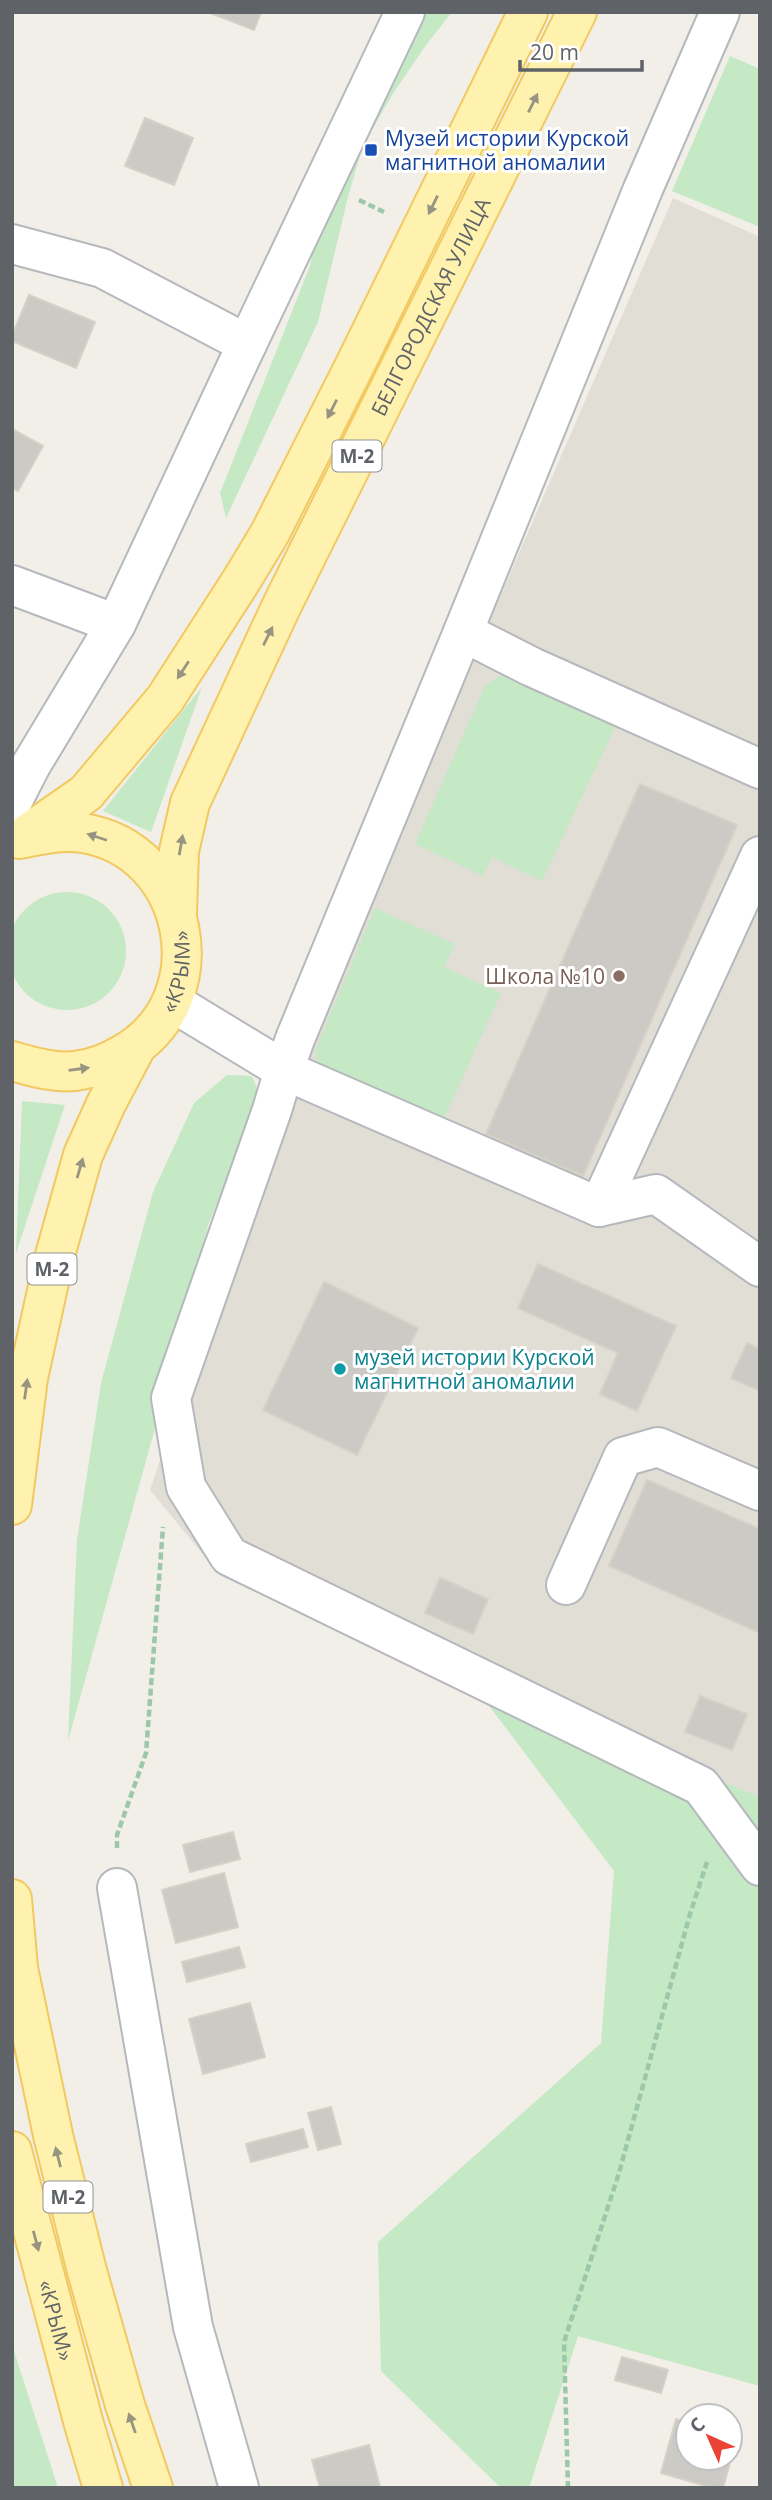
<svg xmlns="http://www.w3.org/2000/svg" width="772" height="2500" viewBox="0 0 772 2500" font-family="'Open Sans',sans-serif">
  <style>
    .education { fill: #e1ded6 }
    .green { fill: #c5e8c5 }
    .building { fill: #cccac5; stroke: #d6d1c6; stroke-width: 2 }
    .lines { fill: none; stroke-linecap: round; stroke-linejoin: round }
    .minor-casing { stroke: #b5b8bc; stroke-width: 42 }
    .major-casing { stroke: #f2c960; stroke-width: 42 }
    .path { stroke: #9cc7a9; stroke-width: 4.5; stroke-dasharray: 7 3.5; stroke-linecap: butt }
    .minor { stroke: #fff; stroke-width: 38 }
    .major { stroke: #fff2af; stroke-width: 38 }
    .oneway { fill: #979581 }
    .transit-dot { fill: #1a4fb4; stroke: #fff; stroke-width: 2.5 }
    .education-dot { fill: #8d6e63; stroke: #fff; stroke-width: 2.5 }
    .culture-dot { fill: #0f9aa8; stroke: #fff; stroke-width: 2.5 }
    .labels { text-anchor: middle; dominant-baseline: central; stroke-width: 6; stroke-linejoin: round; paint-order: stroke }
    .shield { fill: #fff; stroke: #8f9295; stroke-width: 2 }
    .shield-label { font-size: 19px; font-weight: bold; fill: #5f6368 }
    .transit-label { font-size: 21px; fill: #164399; stroke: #fff; text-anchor: start }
    .street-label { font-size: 21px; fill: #5f6368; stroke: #fff }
    .education-label { font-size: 21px; fill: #785e54; stroke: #fff; text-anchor: end }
    .culture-label { font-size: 21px; fill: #0d838f; stroke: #fff; text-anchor: start }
  </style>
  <rect width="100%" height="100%" fill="#f1efe8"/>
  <!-- education -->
  <polygon class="education" points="673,198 760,237 760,1797 215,1569 150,1490 287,1088"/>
  <!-- green -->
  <g class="green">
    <polygon points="399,12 452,12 426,45 394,92 363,145 348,197 318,322 226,518 220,493 310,266 328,160"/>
    <polygon points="730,56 760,69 760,227 672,191"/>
    <polygon points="508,671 618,721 542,881 492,857 483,876 415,844 485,686"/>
    <polygon points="202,687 151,832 103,811"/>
    <circle cx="67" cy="951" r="59"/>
    <polygon points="375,908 455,944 444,967 501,993 440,1127 321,1074 315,1051"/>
    <polygon points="227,1075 252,1076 261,1098 208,1225 181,1335 68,1741 77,1540 101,1383 153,1192 194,1103"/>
    <polygon points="22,1101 65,1105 16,1253"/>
    <polygon points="465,1674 760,1797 760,2386 578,2336 529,2488 501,2488 381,2371 378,2242 601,2043 614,1871"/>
    <polygon points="12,2345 14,2351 58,2488 12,2488"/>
  </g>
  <!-- building -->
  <g class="building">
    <polygon points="208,12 261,12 254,30"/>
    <polygon points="145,118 193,138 174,185 125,166"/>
    <polygon points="29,295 95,322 76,368 12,341 12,336"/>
    <polygon points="12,429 43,446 18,491 12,488"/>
    <polygon points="640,784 737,825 583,1176 486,1134"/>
    <polygon points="538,1264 676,1326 637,1411 600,1394 618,1353 518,1308"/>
    <polygon points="324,1282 418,1328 357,1455 263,1410"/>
    <polygon points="747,1343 760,1349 760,1391 731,1378"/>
    <polygon points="647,1480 760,1529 760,1633 609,1566"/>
    <polygon points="440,1578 488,1599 473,1634 425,1613"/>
    <polygon points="700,1696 747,1714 732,1750 685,1732"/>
    <polygon points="233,1832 240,1859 190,1872 183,1845"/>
    <polygon points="224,1873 238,1927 176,1943 162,1890"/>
    <polygon points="239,1947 245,1967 187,1982 182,1962"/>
    <polygon points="250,2003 265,2057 203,2074 189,2019"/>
    <polygon points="331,2107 341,2144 318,2150 308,2113"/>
    <polygon points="303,2129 308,2147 251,2162 246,2144"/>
    <polygon points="622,2357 668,2370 661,2393 615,2380"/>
    <polygon points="676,2419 688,2423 688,2458 730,2458 730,2435 737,2437 723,2488 713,2488 661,2473"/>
    <polygon points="369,2445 380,2487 320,2488 312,2460"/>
  </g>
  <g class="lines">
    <!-- minor casing -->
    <g class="minor-casing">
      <g id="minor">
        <polyline points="12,244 102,268 247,344 116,624 12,585"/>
        <polyline points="247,344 405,12"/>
        <polyline points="463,632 643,189 720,12"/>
        <polyline points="760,769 532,667 463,632 295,1039 284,1070 599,1207 760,856"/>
        <polyline points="12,802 31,765 116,624"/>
        <polyline points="172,1002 284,1070 272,1110 171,1398 186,1487 229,1556 701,1786 760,1866"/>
        <polyline points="599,1207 656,1194 760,1267"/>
        <polyline points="566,1585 623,1457 658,1447 760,1491"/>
        <polyline points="117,1888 193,2327 239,2488"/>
      </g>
    </g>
    <!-- major casing -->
    <g class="major-casing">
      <g id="major">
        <polyline points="20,839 86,793 165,699 241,581 270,533 355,365 528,12"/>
        <path id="s1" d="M177 913 179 851 190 803 282 605 577 12"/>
        <path id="s2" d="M12 1061C33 1067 53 1073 75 1071 93 1069 110 1062 125 1053 219 998 190 850 83 833 63 830 44 834 25 838"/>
        <polyline points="12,1505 28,1378 54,1259 83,1155 106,1104 136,1047"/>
        <polyline points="12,1899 18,1968 53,2135 87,2271 125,2405 153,2488"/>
        <path id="s3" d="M12 2151 83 2421 103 2488"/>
      </g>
    </g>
    <!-- path -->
    <g class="path">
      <polyline points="359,200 384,212"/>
      <polyline points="117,1848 117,1835 146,1753 163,1527"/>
      <polyline points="568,2488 564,2342 619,2173 690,1914 707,1862"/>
    </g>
    <!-- minor -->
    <use href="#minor" class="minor"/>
    <!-- major -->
    <use href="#major" class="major"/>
  </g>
  <!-- one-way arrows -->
  <defs><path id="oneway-solid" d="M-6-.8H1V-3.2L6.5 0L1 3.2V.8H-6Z" transform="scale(1.75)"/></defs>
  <g class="oneway">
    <use href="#oneway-solid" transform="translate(533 103) rotate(-64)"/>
    <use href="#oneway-solid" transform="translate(433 205) rotate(116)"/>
    <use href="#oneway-solid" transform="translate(332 409) rotate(117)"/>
    <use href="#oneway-solid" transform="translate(268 636) rotate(-64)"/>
    <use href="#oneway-solid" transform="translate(183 670) rotate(123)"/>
    <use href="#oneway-solid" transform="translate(97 837) rotate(-162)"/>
    <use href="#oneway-solid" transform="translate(181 845) rotate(-80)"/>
    <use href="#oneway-solid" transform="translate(79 1069) rotate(-8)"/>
    <use href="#oneway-solid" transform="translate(80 1168) rotate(-74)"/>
    <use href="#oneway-solid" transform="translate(26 1389) rotate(-82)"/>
    <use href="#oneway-solid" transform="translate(58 2157) rotate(-104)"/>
    <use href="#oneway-solid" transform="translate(36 2241) rotate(75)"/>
    <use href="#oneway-solid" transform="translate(132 2423) rotate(-109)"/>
  </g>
  <!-- markers -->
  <rect class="transit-dot" x="364" y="143" width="14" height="14" rx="3.5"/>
  <circle class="education-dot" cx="619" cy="976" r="7"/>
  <circle class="culture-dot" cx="340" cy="1369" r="7"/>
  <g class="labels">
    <!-- shield labels -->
    <g class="shield">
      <rect x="332.5" y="440.5" width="49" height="31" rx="5"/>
      <rect x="27.5" y="1253.5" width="49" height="31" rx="5"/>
      <rect x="43.5" y="2181.5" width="49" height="31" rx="5"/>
    </g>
    <g class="shield-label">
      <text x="357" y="456">М-2</text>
      <text x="52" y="1269">М-2</text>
      <text x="68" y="2197">М-2</text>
    </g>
    <!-- transit labels -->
    <g class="transit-label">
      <text x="385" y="138">Музей истории Курской<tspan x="385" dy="24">магнитной аномалии</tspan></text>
    </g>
    <!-- street labels -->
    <g class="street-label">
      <text stroke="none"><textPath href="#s1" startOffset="663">БЕЛГОРОДСКАЯ УЛИЦА</textPath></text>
      <text stroke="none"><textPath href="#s2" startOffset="219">«КРЫМ»</textPath></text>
      <text stroke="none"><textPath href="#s3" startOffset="175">«КРЫМ»</textPath></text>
    </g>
    <!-- education labels -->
    <g class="education-label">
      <text x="605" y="976">Школа №10</text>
    </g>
    <!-- culture labels -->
    <g class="culture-label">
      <text x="354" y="1357">музей истории Курской<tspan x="354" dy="24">магнитной аномалии</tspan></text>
    </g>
  </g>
  <!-- border -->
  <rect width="772" height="2500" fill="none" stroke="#5f6368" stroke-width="28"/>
  <!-- north arrow -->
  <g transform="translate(709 2437) rotate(315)"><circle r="33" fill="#ffffff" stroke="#bfc1c3" stroke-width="2"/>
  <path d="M0-5L12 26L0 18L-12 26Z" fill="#ea4335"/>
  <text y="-10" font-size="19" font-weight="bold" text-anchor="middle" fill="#5f6368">С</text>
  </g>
  <!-- scale -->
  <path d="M520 60v10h122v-10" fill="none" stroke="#5f6368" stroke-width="3.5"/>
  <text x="530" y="60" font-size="21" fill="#5f6368" stroke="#ffffff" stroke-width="5" paint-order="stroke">20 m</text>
</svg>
